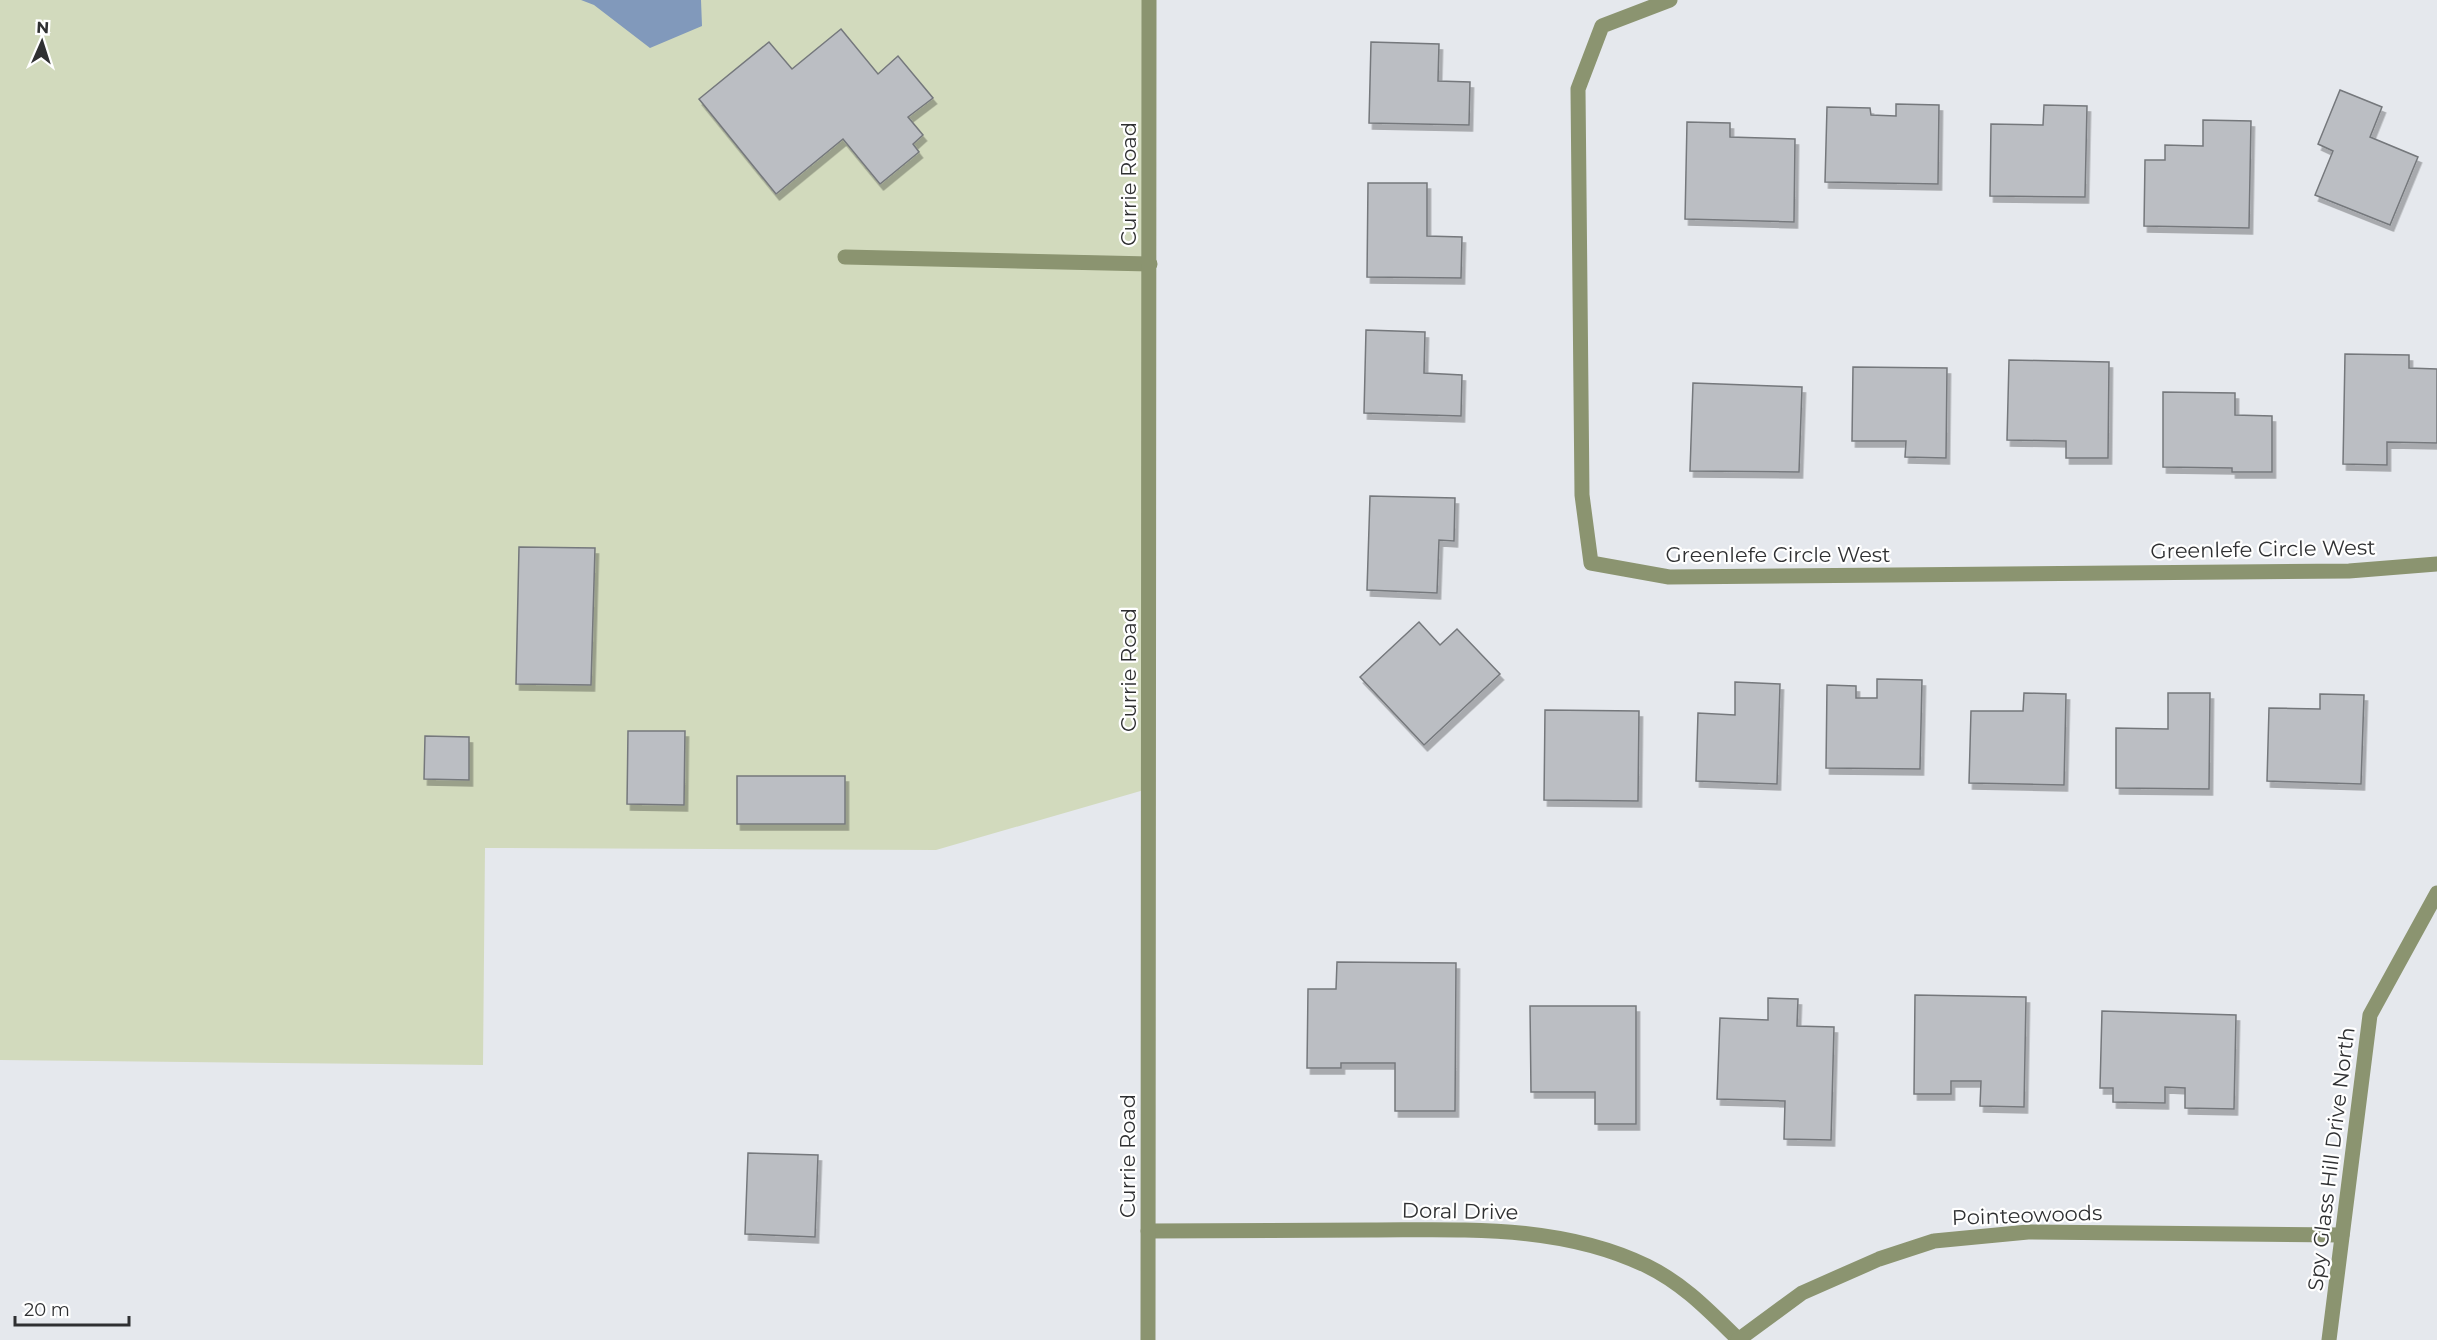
<svg xmlns="http://www.w3.org/2000/svg" width="2437" height="1340" viewBox="0 0 2437 1340" font-family="Montserrat,sans-serif">
  <style>
    .green { fill: #d2dabd }
    .water { fill: #8199bb }
    .building { fill: #bbbec3; stroke: #75787c; stroke-width: 1.5; filter: url(#shadow) }
    .lines { fill: none; stroke-linecap: round; stroke-linejoin: round }
    .minor { stroke: #8b9470; stroke-width: 15 }
    .labels { text-anchor: middle; dominant-baseline: central; stroke-width: 4.5; stroke-linejoin: round; paint-order: stroke }
    .street-label { font-size: 21px; fill: #2f3032; stroke: #fff }
  </style>
  <defs>
    <filter id="shadow"><feDropShadow dx="3.5" dy="6" stdDeviation="0" flood-color="#0004"/></filter>
  </defs>
  <rect width="100%" height="100%" fill="#e5e8ed"/>
  <!-- green -->
  <polygon class="green" points="0,0 1145,0 1144,790 936,850 485,848 483,1065 0,1060"/>
  <!-- water -->
  <polygon class="water" points="581,0 701,0 702,26 650,48 594,5"/>
  <!-- building -->
  <g class="building">
    <polygon points="841,29 878,74 898,56 933,98 908,117 923,135 913,144 919,152 880,184 843,139 776,194 699,99 769,42 792,69"/>
    <polygon points="1371,42 1439,44 1438,81 1470,82 1469,125 1369,123"/>
    <polygon points="2340,90 2382,107 2370,137 2418,157 2390,225 2315,195 2333,151 2318,144"/>
    <polygon points="1896,104 1939,105 1938,184 1825,182 1827,107 1870,108 1871,115 1896,116"/>
    <polygon points="2044,105 2087,106 2085,197 1990,196 1991,124 2043,125"/>
    <polygon points="2203,120 2251,121 2249,228 2144,226 2145,160 2165,160 2165,145 2203,146"/>
    <polygon points="1687,122 1730,123 1730,137 1795,139 1794,222 1685,219"/>
    <polygon points="1368,183 1427,183 1427,236 1462,237 1461,278 1367,277"/>
    <polygon points="1366,330 1425,332 1424,373 1462,375 1461,416 1364,413"/>
    <polygon points="2345,354 2409,355 2409,368 2437,369 2437,443 2387,442 2387,465 2343,464"/>
    <polygon points="2009,360 2109,362 2108,458 2066,458 2066,441 2007,440"/>
    <polygon points="1853,367 1947,368 1946,458 1905,457 1906,441 1852,441"/>
    <polygon points="1693,383 1802,387 1799,472 1690,471"/>
    <polygon points="2163,392 2235,393 2235,415 2272,416 2272,472 2232,472 2232,468 2163,467"/>
    <polygon points="1370,496 1455,498 1454,541 1439,540 1437,593 1367,590"/>
    <polygon points="519,547 595,548 591,685 516,684"/>
    <polygon points="1419,622 1440,645 1457,629 1500,674 1424,745 1360,677"/>
    <polygon points="1877,679 1922,680 1920,769 1826,768 1827,685 1856,686 1856,698 1877,698"/>
    <polygon points="1735,682 1780,684 1777,784 1696,781 1698,713 1735,715"/>
    <polygon points="2024,693 2066,694 2064,785 1969,783 1971,711 2023,711"/>
    <polygon points="2168,693 2210,693 2209,789 2116,788 2116,728 2168,729"/>
    <polygon points="2320,694 2364,695 2361,784 2267,781 2269,708 2320,709"/>
    <polygon points="1545,710 1639,711 1638,801 1544,800"/>
    <polygon points="628,731 685,731 684,805 627,804"/>
    <polygon points="425,736 469,737 469,780 424,779"/>
    <rect x="737" y="776" width="108" height="48"/>
    <polygon points="1337,962 1456,963 1455,1111 1395,1111 1395,1063 1341,1063 1341,1068 1307,1068 1308,989 1336,989"/>
    <polygon points="1915,995 2026,997 2024,1107 1980,1106 1981,1081 1951,1081 1951,1094 1914,1094"/>
    <polygon points="1768,998 1798,999 1797,1026 1834,1027 1831,1140 1784,1139 1785,1101 1717,1099 1720,1018 1768,1020"/>
    <polygon points="1530,1006 1636,1006 1636,1124 1595,1124 1595,1092 1531,1092"/>
    <polygon points="2102,1011 2236,1015 2234,1109 2185,1108 2185,1088 2165,1087 2165,1103 2113,1102 2113,1088 2100,1088"/>
    <polygon points="748,1153 818,1155 815,1237 745,1234"/>
  </g>
  <g class="lines">
    <!-- minor -->
    <g class="minor">
      <polyline points="1670,0 1602,26 1578,89 1582,495 1591,563 1669,577 2349,571 2437,564"/>
      <polyline points="845,257 1150,264"/>
      <path d="M1148 1231C1222 1231 1296 1231 1371 1230 1465 1230 1560 1224 1647 1266 1684 1284 1710 1312 1739 1340"/>
      <polyline points="1148,1340 1149,0"/>
      <polyline points="1738,1340 1802,1293 1879,1259 1934,1241 2028,1232 2342,1235"/>
      <polyline points="2329,1340 2370,1015 2437,893"/>
    </g>
  </g>
  <g class="labels">
    <!-- street labels -->
    <g class="street-label">
      <text transform="translate(1128 184) rotate(-90)">Currie Road</text>
      <text transform="translate(2263 549) rotate(-1)">Greenlefe Circle West</text>
      <text x="1778" y="554">Greenlefe Circle West</text>
      <text transform="translate(1128 670) rotate(-90)">Currie Road</text>
      <text transform="translate(1127 1156) rotate(-90)">Currie Road</text>
      <text transform="translate(2331 1159) rotate(-83)">Spy Glass Hill Drive North</text>
      <text transform="translate(1460 1211) rotate(1)">Doral Drive</text>
      <text transform="translate(2027 1215) rotate(-2)">Pointeowoods</text>
    </g>
  </g>
  <!-- north arrow -->
  <g transform="translate(42 42) rotate(3)" stroke="#ffffff" stroke-width="4.5" paint-order="stroke">
  <path d="M0-4.5L10 22L0 15L-10 22Z" fill="#2f3032"/>
  <text y="-9" font-size="16" font-weight="bold" text-anchor="middle" fill="#2f3032">N</text>
  </g>
  <!-- scale -->
  <path d="M15 1316v9h114v-9" fill="none" stroke="#2f3032" stroke-width="3"/>
  <text x="24" y="1316" font-size="18" fill="#2f3032" stroke="#ffffff" stroke-width="4.5" paint-order="stroke">20 m</text>
</svg>
